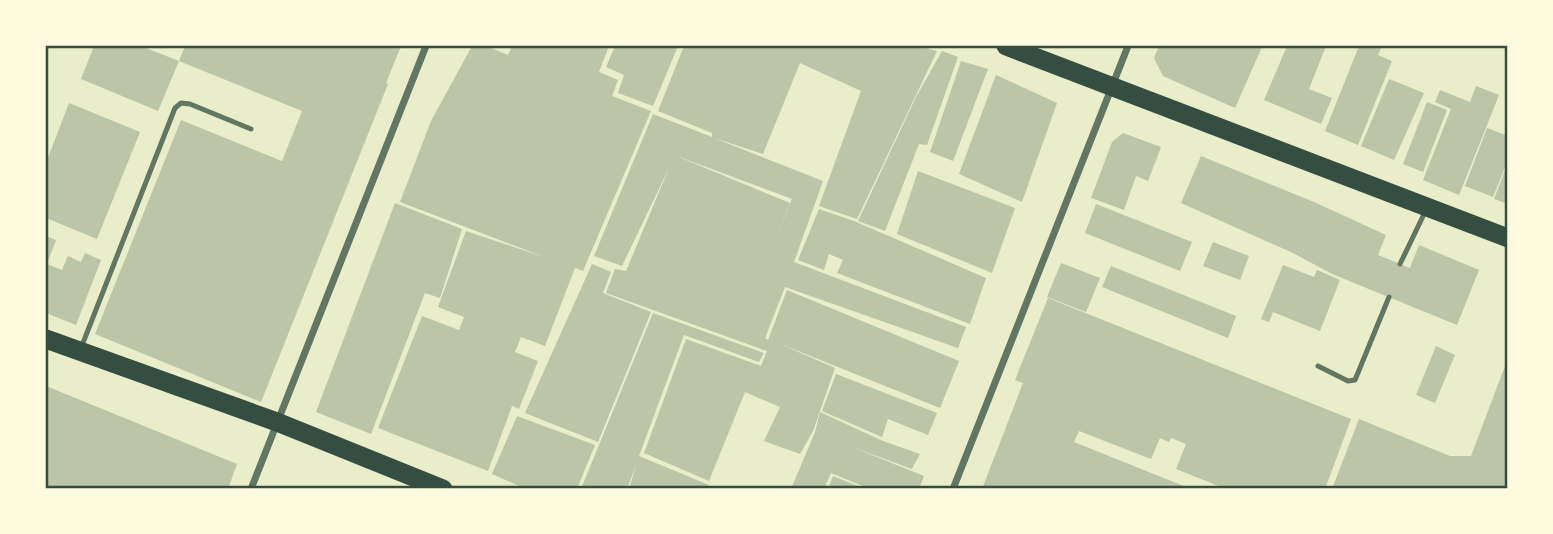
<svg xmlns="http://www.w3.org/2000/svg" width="1553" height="534" viewBox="0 0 1553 534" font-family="'Roboto Serif',serif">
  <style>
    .building { fill: #bcc5a7; fill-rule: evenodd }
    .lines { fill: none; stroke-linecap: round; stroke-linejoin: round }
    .service { stroke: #617663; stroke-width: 5 }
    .minor { stroke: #617663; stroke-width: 7 }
    .trunk { stroke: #344e41; stroke-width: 19 }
    .neatline { fill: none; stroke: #344e41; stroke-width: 2.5 }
  </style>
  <rect width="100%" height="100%" fill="#e9edc9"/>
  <!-- building -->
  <g class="building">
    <polygon points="94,46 141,46 179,61 158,111 81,79"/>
    <polygon points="185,46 401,46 386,83 388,84 261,402 95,334 181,120 282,161 302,111 179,61"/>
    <polygon points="472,46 486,46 508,55 512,46 609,46 599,72 618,80 612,96 651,111 583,271 575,268 545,346 521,337 515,352 538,361 519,409 512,406 488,471 378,428 422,316 459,330 464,317 438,307 466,231 547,258 400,202 431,121"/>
    <polygon points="615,46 678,46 653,106 618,93 624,75 606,67"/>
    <path d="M684 46H919L937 51 857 219 819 206 861 91 800 63 763 154 714 138 823 181 794 262 966 327 958 348 785 287 765 338 768 340 787 290 959 361 940 408 778 343 835 368 813 431 800 454 764 441 780 407 745 392 709 481 644 453 686 339 761 366 767 351 606 293 615 269 626 271 669 168 622 266 594 256 653 114 712 137V133L658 111ZM674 155 792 199 772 248 790 203Z"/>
    <polygon points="1159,46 1259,46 1262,47 1235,108 1163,76 1154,58"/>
    <polygon points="1287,46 1326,46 1309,89 1332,98 1321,124 1264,100"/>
    <polygon points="1359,46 1382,46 1378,55 1392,61 1358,145 1325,131"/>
    <polygon points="942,51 958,57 927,145 919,144 885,231 858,221 916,97"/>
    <polygon points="961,61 988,69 953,161 930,152"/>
    <polygon points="996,75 1057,103 1022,202 959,174"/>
    <polygon points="1389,79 1424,93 1394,160 1361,146"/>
    <polygon points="1476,86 1499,95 1459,195 1423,180 1451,109 1435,102 1440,90 1470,102"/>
    <polygon points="1427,102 1447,110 1423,172 1403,164"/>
    <polygon points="69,103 140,132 97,239 46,218 46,163"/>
    <polygon points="1487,128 1508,136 1508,160 1493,197 1465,186"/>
    <polygon points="1123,133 1161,147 1148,181 1136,176 1124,210 1091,198 1112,142"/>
    <polygon points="1201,156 1314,202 1386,235 1378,255 1410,268 1419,245 1479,270 1457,325 1332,274 1293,253 1181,203"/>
    <polygon points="1507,165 1508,165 1508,204 1494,199"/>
    <polygon points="918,171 1015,208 992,273 897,234"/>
    <polygon points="395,203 462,229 440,298 425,293 371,434 316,412"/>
    <polygon points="1096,204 1192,242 1180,271 1085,233"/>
    <polygon points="819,209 854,221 986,278 970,324 837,273 843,260 829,254 824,270 798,260"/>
    <polygon points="46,236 56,240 47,264 62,270 68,256 81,262 85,253 101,260 76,325 46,313"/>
    <polygon points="1213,242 1249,256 1240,280 1203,266"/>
    <polygon points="1061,263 1100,278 1086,312 1047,297"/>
    <polygon points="592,264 611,272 603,293 651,312 598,442 525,413"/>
    <polygon points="1283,265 1314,277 1317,270 1340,280 1320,331 1273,312 1269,322 1261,319"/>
    <polygon points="1111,266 1236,316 1228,338 1102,287"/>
    <polygon points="1048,298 1351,419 1325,489 1226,489 1176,469 1186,444 1171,438 1169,442 1160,438 1151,459 1079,431 1074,442 1191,489 982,489 1023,383 1015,380"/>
    <polygon points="653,313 764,353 759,362 684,335 639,456 709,485 707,489 629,489 636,465 627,489 581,489"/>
    <polygon points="1436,346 1455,355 1435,403 1416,395"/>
    <polygon points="1508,358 1508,489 1332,489 1359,419 1450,456 1471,456"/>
    <polygon points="836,374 937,413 928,435 888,419 882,437 822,411"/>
    <polygon points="46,386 237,464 228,489 46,489"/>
    <polygon points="820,412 883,441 920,454 912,469 852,447 924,476 919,489 870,489 831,473 824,489 791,489 815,432"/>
    <polygon points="517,416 595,445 577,489 526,489 492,474"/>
    <polygon points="833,476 863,488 863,489 828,489"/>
  </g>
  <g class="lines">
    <!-- service -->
    <g class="service">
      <polyline points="1400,264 1426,210"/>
      <polyline points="81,348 175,108 181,103 190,104 251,129"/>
      <polyline points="1318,366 1348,381 1355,380 1389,297"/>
    </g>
    <!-- minor -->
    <g class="minor">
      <polyline points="251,489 426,46"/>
      <polyline points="953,489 1128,46"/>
    </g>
    <!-- trunk -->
    <g class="trunk">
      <polyline points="1006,46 1508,238"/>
      <polyline points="46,339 277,422 443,489"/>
    </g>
  </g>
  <!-- border -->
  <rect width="1553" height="534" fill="none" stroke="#fefae0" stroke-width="94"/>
  <rect x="47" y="47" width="1459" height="440" class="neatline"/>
</svg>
